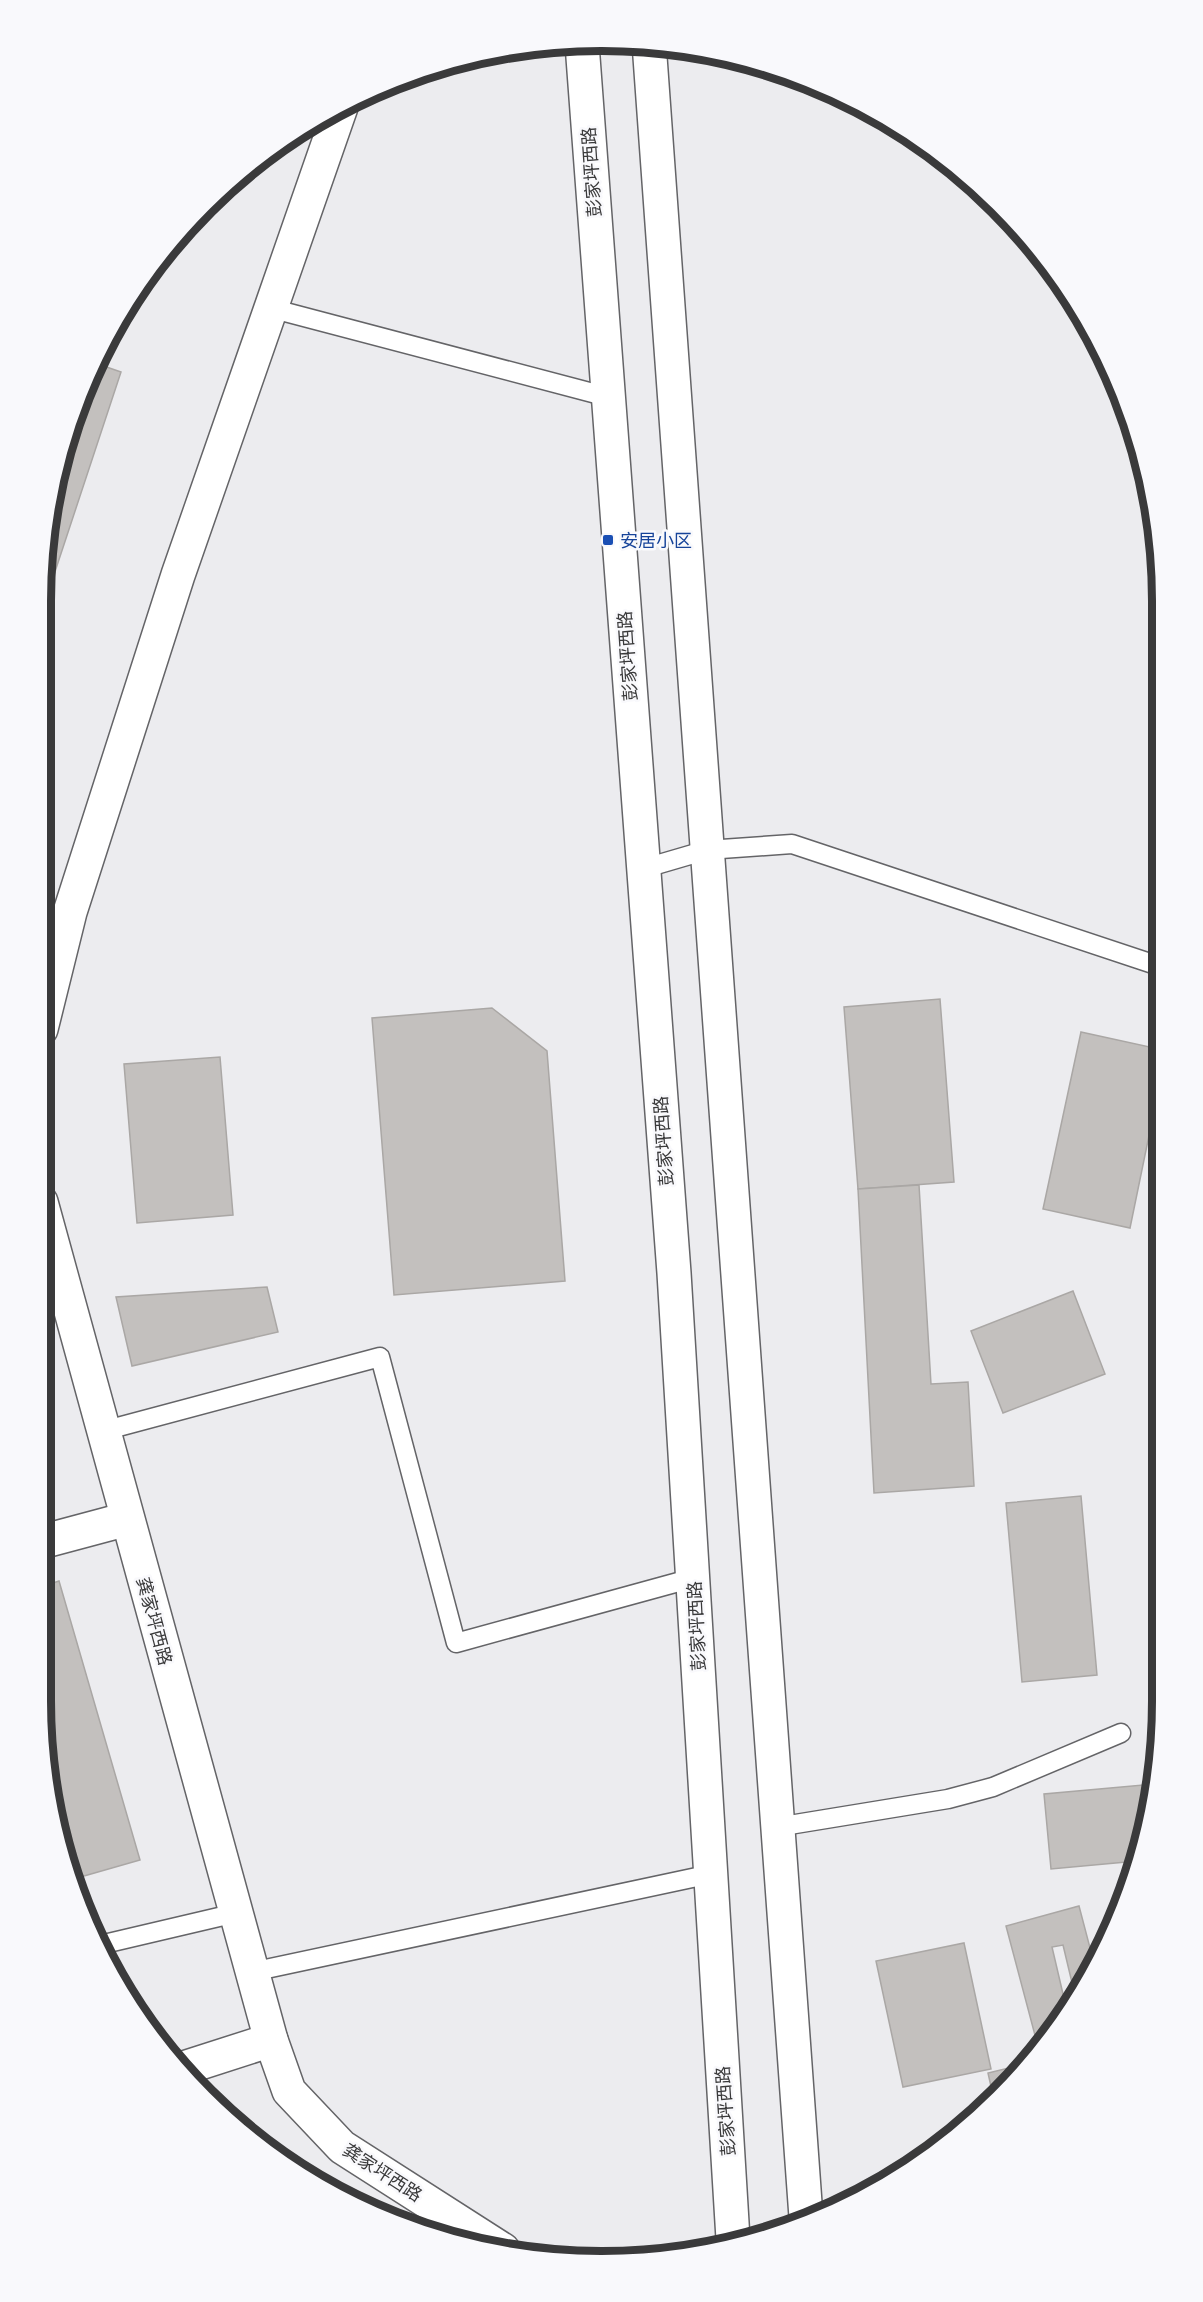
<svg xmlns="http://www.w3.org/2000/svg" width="1203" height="2302" viewBox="0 0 1203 2302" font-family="Manrope,'Noto Sans SC',sans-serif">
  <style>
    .building { fill: #c3c0be; stroke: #aaa7a5; stroke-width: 1.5; fill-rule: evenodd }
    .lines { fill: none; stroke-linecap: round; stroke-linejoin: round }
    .service-casing { stroke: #646467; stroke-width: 21 }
    .minor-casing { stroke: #646467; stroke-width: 36 }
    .secondary-casing { stroke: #646467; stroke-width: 36 }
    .service { stroke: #fff; stroke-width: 18 }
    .minor { stroke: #fff; stroke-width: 33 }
    .secondary { stroke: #fff; stroke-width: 33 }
    .transit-dot { fill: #1a4fb4; stroke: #f9f9fc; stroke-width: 2 }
    .labels { text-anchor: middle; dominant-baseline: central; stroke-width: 5; stroke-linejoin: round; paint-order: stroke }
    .street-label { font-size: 18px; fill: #3a3a3b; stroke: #f9f9fc }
    .transit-label { font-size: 18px; fill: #164399; stroke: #f9f9fc; text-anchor: start }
    .rim { fill: none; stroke: #3a3a3b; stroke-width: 8 }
  </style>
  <rect width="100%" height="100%" fill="#ececef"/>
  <!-- building -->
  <g class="building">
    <polygon points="95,363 121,372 42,611 42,565 60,457"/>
    <polygon points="940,999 954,1182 858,1189 844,1007"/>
    <polygon points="492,1008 547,1051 565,1281 394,1295 372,1018"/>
    <polygon points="1081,1032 1159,1049 1159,1087 1130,1228 1043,1209"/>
    <polygon points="220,1057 233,1215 137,1223 124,1064"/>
    <polygon points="919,1185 931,1384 968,1382 974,1486 874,1493 858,1189"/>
    <polygon points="267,1287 278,1332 132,1366 116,1297"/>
    <polygon points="1073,1291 1105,1374 1003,1413 971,1331"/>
    <polygon points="41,1450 52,1487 41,1490"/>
    <polygon points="1081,1496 1097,1675 1022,1682 1006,1503"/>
    <polygon points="59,1581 140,1860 70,1880 40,1700 41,1587"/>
    <polygon points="1154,1784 1143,1845 1137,1861 1051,1869 1044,1794"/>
    <path d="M1079 1906 1094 1963 1041 2037 1036 2039 1006 1926ZM1063 1945 1074 1991 1063 1994 1052 1947Z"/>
    <polygon points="964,1943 991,2069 903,2087 876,1961"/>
    <polygon points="1021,2065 998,2097 994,2100 988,2073"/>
  </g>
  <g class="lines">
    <!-- service casing -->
    <g class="service-casing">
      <g id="service">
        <polyline points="270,308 608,397"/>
        <polyline points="642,869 707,850 792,844 1159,966"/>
        <polyline points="103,1431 380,1357 456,1643 693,1578"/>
        <polyline points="777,1827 948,1799 993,1787 1121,1733"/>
        <polyline points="104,1944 236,1913"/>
        <polyline points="252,1972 711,1874"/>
      </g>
    </g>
    <!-- minor casing -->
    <g class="minor-casing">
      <g id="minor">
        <polyline points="41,1029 70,912 178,575 341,107"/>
        <polyline points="41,1202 271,2040 289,2091 342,2147 503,2250"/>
        <polyline points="41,1542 127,1519"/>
        <polyline points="184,2068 271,2040"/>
      </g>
    </g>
    <!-- secondary casing -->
    <g class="secondary-casing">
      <g id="secondary">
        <polyline points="649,43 806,2217"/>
        <polyline points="582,44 674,1273 733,2239"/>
      </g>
    </g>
    <!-- service -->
    <use href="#service" class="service"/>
    <!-- minor -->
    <use href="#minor" class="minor"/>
    <!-- secondary -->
    <use href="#secondary" class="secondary"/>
  </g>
  <!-- markers -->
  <rect class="transit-dot" x="602" y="534" width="12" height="12" rx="3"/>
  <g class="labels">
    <!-- street labels -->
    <g class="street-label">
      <text transform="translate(591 172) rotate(-94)">彭家坪西路</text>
      <text transform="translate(627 656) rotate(-94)">彭家坪西路</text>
      <text transform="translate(663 1141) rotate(-94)">彭家坪西路</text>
      <text transform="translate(155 1621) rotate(75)">龚家坪西路</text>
      <text transform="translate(696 1626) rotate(-93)">彭家坪西路</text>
      <text transform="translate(725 2111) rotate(-94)">彭家坪西路</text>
      <text transform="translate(383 2172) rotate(33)">龚家坪西路</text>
    </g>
    <!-- transit labels -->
    <g class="transit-label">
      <text x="620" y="540">安居小区</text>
    </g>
  </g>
  <!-- crop -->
  <path d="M0 0H1203V2302H0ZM601 51H602A550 550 0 0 1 1152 601V1701A550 550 0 0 1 602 2251H601A550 550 0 0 1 51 1701V601A550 550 0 0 1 601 51Z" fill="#f9f9fc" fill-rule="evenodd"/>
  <path class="rim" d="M601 51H602A550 550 0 0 1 1152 601V1701A550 550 0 0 1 602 2251H601A550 550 0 0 1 51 1701V601A550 550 0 0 1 601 51Z"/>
</svg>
